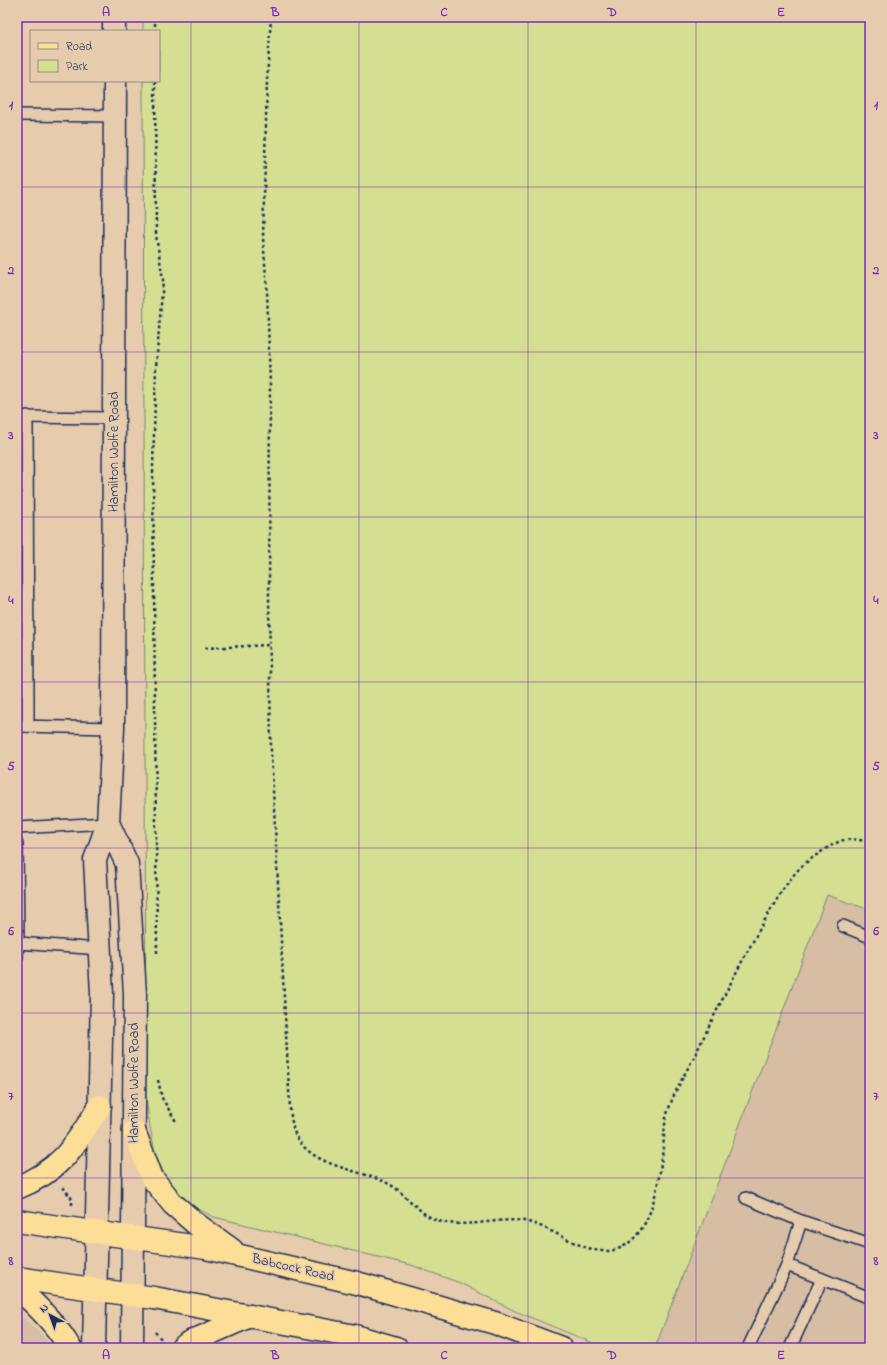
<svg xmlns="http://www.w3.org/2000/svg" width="887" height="1365" viewBox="0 0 887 1365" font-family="'Indie Flower',sans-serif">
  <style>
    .built { fill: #d6bda4 }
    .green { fill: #d4df91; stroke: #788778 }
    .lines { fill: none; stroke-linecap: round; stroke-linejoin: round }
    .service-casing { stroke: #1b2f5e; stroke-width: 14 }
    .tertiary-casing { stroke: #1b2f5e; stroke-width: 25 }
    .primary-casing { stroke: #1b2f5e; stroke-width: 25 }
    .path { stroke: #1b2f5e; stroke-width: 2.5; stroke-dasharray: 3 3; stroke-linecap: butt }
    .service { stroke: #e6cbad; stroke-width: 11 }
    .tertiary { stroke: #e6cbad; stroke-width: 22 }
    .primary { stroke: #fcde96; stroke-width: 22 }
    .grid { fill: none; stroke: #7b2cbf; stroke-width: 1; stroke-opacity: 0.55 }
    .labels { text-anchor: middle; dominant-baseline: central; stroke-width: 3.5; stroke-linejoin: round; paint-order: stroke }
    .street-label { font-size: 14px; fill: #1b2f5e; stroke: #e6cbad }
    .neatline { fill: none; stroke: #7b2cbf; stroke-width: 1.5 }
    .grid-label { font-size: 13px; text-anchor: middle; font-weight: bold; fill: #7b2cbf }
  </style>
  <rect width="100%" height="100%" fill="#e6cbad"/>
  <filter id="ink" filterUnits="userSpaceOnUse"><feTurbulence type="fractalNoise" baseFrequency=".025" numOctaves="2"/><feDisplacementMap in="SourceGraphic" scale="8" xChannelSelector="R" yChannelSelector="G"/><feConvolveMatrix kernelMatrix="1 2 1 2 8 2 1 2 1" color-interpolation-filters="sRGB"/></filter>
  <g filter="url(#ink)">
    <!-- built -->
    <g class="built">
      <polygon points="827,895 870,910 870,1348 655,1348"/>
      <polygon points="17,1314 26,1320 54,1348 17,1348"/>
    </g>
    <!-- green -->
    <path class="green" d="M143 17H870V910L827 895 655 1348H605L515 1311 460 1283 411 1265 214 1217C158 1192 153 1153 146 1097L143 81H159V31H143Z"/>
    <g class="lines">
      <!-- service casing -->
      <g class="service-casing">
        <g id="service">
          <polyline points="17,115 115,116"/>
          <polyline points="27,416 28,726"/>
          <polyline points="17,417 114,418"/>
          <polyline points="17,726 113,728"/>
          <polyline points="17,828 108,823"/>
          <polyline points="17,843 18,943"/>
          <polyline points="843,926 870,937"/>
          <polyline points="17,957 18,943 100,949"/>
          <polyline points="746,1198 801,1221"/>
          <polyline points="787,1265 870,1298"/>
          <polyline points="748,1348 787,1265 801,1221 870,1244"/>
          <polyline points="790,1348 822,1279"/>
        </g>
      </g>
      <!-- tertiary casing -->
      <g class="tertiary-casing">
        <g id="tertiary">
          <polyline points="114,17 114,31"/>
          <polyline points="108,823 127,864 135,994 132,1348"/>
          <polyline points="94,1348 102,994 95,860 108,823 113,728 115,81"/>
        </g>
      </g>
      <!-- primary casing -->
      <g class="primary-casing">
        <g id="primary">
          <polyline points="134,1131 152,1178 173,1204 196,1224 232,1250"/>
          <path d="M17 1188C62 1170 75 1145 100 1106"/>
          <polyline points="17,1221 206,1248 357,1283 495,1323 561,1348"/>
          <polyline points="17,1278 154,1298 355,1336 396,1348"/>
          <path d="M17 1288C38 1306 56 1324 70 1348"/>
          <polyline points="182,1348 188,1343 250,1316"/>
        </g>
      </g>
      <!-- path -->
      <g class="path">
        <polyline points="155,17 155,31"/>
        <path d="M271 17 267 79 263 238 267 289 270 385 269 595 271 752 290 1109C291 1116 292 1124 294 1131 308 1168 359 1168 389 1184 407 1194 419 1215 439 1221 465 1229 499 1217 524 1221 564 1229 605 1278 640 1231 655 1211 660 1173 663 1149 664 1139 664 1128 666 1118 672 1094 687 1071 698 1049 718 1007 739 966 762 925 773 906 786 881 802 866 810 859 834 842 844 840 852 838 862 840 870 843"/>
        <polyline points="155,81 156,235 163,280 156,367 153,467 157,954"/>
        <polyline points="205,648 270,645"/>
        <polyline points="158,1080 162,1098 177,1123"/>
        <polyline points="63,1187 72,1199 72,1205"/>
        <polyline points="155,1332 162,1340"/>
      </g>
      <!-- service -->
      <use href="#service" class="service"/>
      <!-- tertiary -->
      <use href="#tertiary" class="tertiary"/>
      <!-- primary -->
      <use href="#primary" class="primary"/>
    </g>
  </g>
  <!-- grid -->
  <path class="grid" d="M191 17V1348M359 17V1348M528 17V1348M696 17V1348M17 187H870M17 352H870M17 517H870M17 682H870M17 848H870M17 1013H870M17 1178H870"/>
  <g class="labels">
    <!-- street labels -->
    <g class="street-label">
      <text transform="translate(114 452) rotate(-90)">Hamilton Wolfe Road</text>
      <text transform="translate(134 1083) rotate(-90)">Hamilton Wolfe Road</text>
      <text transform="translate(293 1268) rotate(13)">Babcock Road</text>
    </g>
  </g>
  <!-- margin -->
  <rect width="887" height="1365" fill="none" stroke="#e6cbad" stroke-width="44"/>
  <!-- legend -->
  <rect x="30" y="30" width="130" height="52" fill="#e6cbad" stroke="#958d8d"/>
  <rect x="38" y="43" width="20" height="6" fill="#fcde96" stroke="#958d8d"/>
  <text x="66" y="50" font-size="12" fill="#1b2f5e">Road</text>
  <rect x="38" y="60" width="20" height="12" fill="#d4df91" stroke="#958d8d"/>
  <text x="66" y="70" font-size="12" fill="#1b2f5e">Park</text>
  <!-- north arrow -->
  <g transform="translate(50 1315) rotate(319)" stroke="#e6cbad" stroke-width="3" paint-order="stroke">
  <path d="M0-3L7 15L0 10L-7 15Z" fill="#1b2f5e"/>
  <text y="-6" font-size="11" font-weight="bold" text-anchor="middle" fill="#1b2f5e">N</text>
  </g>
  <rect x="22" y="22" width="843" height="1321" class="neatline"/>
  <g class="grid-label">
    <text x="106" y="16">A</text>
    <text x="275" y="16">B</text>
    <text x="444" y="16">C</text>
    <text x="612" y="16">D</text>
    <text x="781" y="16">E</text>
    <text x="11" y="109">1</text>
    <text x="876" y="109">1</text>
    <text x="11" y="274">2</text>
    <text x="876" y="274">2</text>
    <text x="11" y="439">3</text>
    <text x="876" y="439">3</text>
    <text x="11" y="604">4</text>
    <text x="876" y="604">4</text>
    <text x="11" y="770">5</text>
    <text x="876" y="770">5</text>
    <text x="11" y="935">6</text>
    <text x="876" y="935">6</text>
    <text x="11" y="1100">7</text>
    <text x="876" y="1100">7</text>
    <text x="11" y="1265">8</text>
    <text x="876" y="1265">8</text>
    <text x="106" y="1359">A</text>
    <text x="275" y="1359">B</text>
    <text x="444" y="1359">C</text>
    <text x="612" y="1359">D</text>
    <text x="781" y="1359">E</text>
  </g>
</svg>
